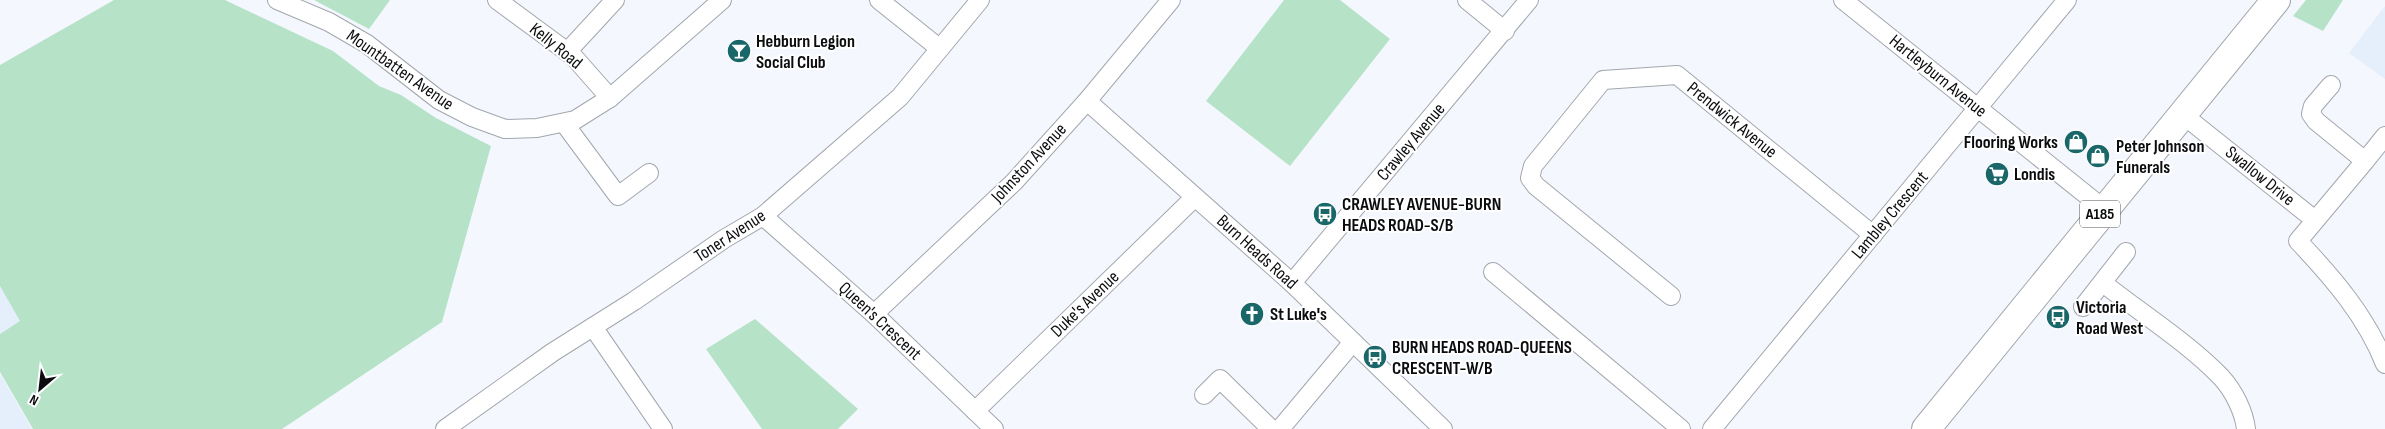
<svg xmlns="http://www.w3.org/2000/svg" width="2385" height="429" viewBox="0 0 2385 429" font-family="'Sofia Sans Condensed',sans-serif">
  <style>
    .built { fill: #e5eefb }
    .green { fill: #b6e2c8 }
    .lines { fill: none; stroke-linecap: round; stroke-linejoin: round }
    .street-casing { stroke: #a2a7ad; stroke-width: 20 }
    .primary-casing { stroke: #a2a7ad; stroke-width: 30 }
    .street { stroke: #fff; stroke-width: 18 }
    .primary { stroke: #fff; stroke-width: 28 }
    .labels { text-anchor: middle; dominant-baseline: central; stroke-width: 4; stroke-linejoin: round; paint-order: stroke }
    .shield { fill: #fff; stroke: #545556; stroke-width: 1 }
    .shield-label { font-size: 16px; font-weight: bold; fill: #0b0c0e }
    .poi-label { font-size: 18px; font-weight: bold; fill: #0b0c0e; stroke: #fff; text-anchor: start }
    .street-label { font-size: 18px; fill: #0b0c0e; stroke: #fff }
  </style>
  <rect width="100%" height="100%" fill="#f4f8fe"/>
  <!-- built -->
  <g class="built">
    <polygon points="2385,6 2385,79 2349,53"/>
    <polygon points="0,286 21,321 0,334"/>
    <polygon points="0,374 32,429 0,429"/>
  </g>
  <!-- green -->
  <g class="green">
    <polygon points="114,0 225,0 333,51 379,86 401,95 436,118 491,146 442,322 282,429 33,429 0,372 0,334 20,321 0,286 0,65"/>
    <polygon points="314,0 390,0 369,29"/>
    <polygon points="1284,0 1340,0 1390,39 1290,166 1206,101"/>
    <polygon points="2306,0 2343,0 2323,31 2293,16"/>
    <polygon points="755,319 858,409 838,429 762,429 706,349"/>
  </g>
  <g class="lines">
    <!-- street casing -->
    <g class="street-casing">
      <g id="street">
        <polyline points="277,0 329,22 367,44 439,100 472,117 505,129 537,128 575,120 610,98 722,0"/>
        <polyline points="497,0 573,56 610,98"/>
        <polyline points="879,0 939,48"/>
        <polyline points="1467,0 1505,31"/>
        <polyline points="1843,0 2104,209"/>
        <polyline points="567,52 615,0"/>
        <path d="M2331 85 2313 106 2311 114 2316 121 2365 161 2298 241C2333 278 2366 316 2385 364"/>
        <polyline points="1087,101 1292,283 1443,429"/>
        <polyline points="2182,114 2315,220"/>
        <polyline points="564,123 618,196 649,173"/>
        <polyline points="2365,161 2385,136"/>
        <polyline points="763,216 874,314 994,429"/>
        <polyline points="1493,272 1681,429"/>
        <polyline points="1292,283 1529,0"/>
        <path d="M2103 283C2142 314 2187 342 2221 377 2234 391 2244 412 2246 429"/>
        <polyline points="1671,296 1536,186 1530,178 1533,166 1603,80 1677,75 1873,235"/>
        <polyline points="2083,307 2126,252"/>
        <polyline points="874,314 1014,182 1087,101 1171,0"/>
        <polyline points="593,327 663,429"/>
        <polyline points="1204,395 1220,379 1271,429"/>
        <polyline points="975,411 1195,197"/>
        <polyline points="445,429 553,352 634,301 724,239 763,216 900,97 980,0"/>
        <polyline points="1280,429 1353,342"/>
        <polyline points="1712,429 2067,0"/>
      </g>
    </g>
    <!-- primary casing -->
    <g class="primary-casing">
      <polyline id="primary" points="1926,429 2276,0"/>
    </g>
    <!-- street -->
    <use href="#street" class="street"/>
    <!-- primary -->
    <use href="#primary" class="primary"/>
  </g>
  <!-- icons -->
  <defs>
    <g id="bar-disc" transform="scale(1.25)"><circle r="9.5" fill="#1a676a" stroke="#fff"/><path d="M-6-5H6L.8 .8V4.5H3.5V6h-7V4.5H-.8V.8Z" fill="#fff"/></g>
    <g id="shop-disc" transform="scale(1.25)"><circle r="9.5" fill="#1a676a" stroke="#fff"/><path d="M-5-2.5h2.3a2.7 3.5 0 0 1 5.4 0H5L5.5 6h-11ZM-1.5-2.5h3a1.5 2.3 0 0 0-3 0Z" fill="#fff"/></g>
    <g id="supermarket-disc" transform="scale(1.25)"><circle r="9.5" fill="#1a676a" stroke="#fff"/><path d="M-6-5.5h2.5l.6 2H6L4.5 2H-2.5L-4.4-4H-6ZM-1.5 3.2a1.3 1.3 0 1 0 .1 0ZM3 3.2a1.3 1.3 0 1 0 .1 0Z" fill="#fff"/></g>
    <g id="bus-disc" transform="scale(1.25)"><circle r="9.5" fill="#1a676a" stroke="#fff"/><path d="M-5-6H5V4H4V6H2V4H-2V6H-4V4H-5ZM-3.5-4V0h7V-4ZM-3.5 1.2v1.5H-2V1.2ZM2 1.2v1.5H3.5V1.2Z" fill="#fff"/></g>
    <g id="church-disc" transform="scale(1.25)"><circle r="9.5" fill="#1a676a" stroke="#fff"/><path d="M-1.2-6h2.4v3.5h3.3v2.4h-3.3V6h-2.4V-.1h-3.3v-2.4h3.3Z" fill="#fff"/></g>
  </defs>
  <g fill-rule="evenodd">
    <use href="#bar-disc" x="739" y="51"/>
    <use href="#shop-disc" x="2076" y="142"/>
    <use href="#shop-disc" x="2098" y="156"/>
    <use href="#supermarket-disc" x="1997" y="174"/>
    <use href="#bus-disc" x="1325" y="214"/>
    <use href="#church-disc" x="1252" y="314"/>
    <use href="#bus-disc" x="2058" y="317"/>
    <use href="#bus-disc" x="1375" y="357"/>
  </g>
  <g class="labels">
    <!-- shield labels -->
    <rect class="shield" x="2080" y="200.5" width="40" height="27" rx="4"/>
    <g class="shield-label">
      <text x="2100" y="214">A185</text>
    </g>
    <!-- poi labels -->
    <g class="poi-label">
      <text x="756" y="41">Hebburn Legion<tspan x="756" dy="21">Social Club</tspan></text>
      <text x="2058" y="142" text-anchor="end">Flooring Works</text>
      <text x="2116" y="146">Peter Johnson<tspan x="2116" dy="21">Funerals</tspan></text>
      <text x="2014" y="174">Londis</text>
      <text x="1342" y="204">CRAWLEY AVENUE-BURN<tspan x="1342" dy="21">HEADS ROAD-S/B</tspan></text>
      <text x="2076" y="307">Victoria<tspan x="2076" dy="21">Road West</tspan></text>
      <text x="1270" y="314">St Luke's</text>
      <text x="1392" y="347">BURN HEADS ROAD-QUEENS<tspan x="1392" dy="21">CRESCENT-W/B</tspan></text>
    </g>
    <!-- street labels -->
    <g class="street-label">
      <text transform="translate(556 46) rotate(39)">Kelly Road</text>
      <text transform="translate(400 70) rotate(35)">Mountbatten Avenue</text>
      <text transform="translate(1938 76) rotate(39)">Hartleyburn Avenue</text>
      <text transform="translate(1732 120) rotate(39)">Prendwick Avenue</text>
      <text transform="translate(1411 142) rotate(-50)">Crawley Avenue</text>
      <text transform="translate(1029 163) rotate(-47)">Johnston Avenue</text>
      <text transform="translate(2260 176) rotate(39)">Swallow Drive</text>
      <text transform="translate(1890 215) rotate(-50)">Lambley Crescent</text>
      <text transform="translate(730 236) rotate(-33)">Toner Avenue</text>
      <text transform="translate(1257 252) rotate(42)">Burn Heads Road</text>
      <text transform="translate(1085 304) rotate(-44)">Duke's Avenue</text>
      <text transform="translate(880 321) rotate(43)">Queen's Crescent</text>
    </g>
  </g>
  <!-- north arrow -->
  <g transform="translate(40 389) rotate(208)" stroke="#ffffff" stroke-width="4" paint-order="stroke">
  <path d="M0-4L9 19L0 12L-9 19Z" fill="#0b0c0e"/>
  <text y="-8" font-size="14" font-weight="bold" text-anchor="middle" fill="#0b0c0e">N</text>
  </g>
</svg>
